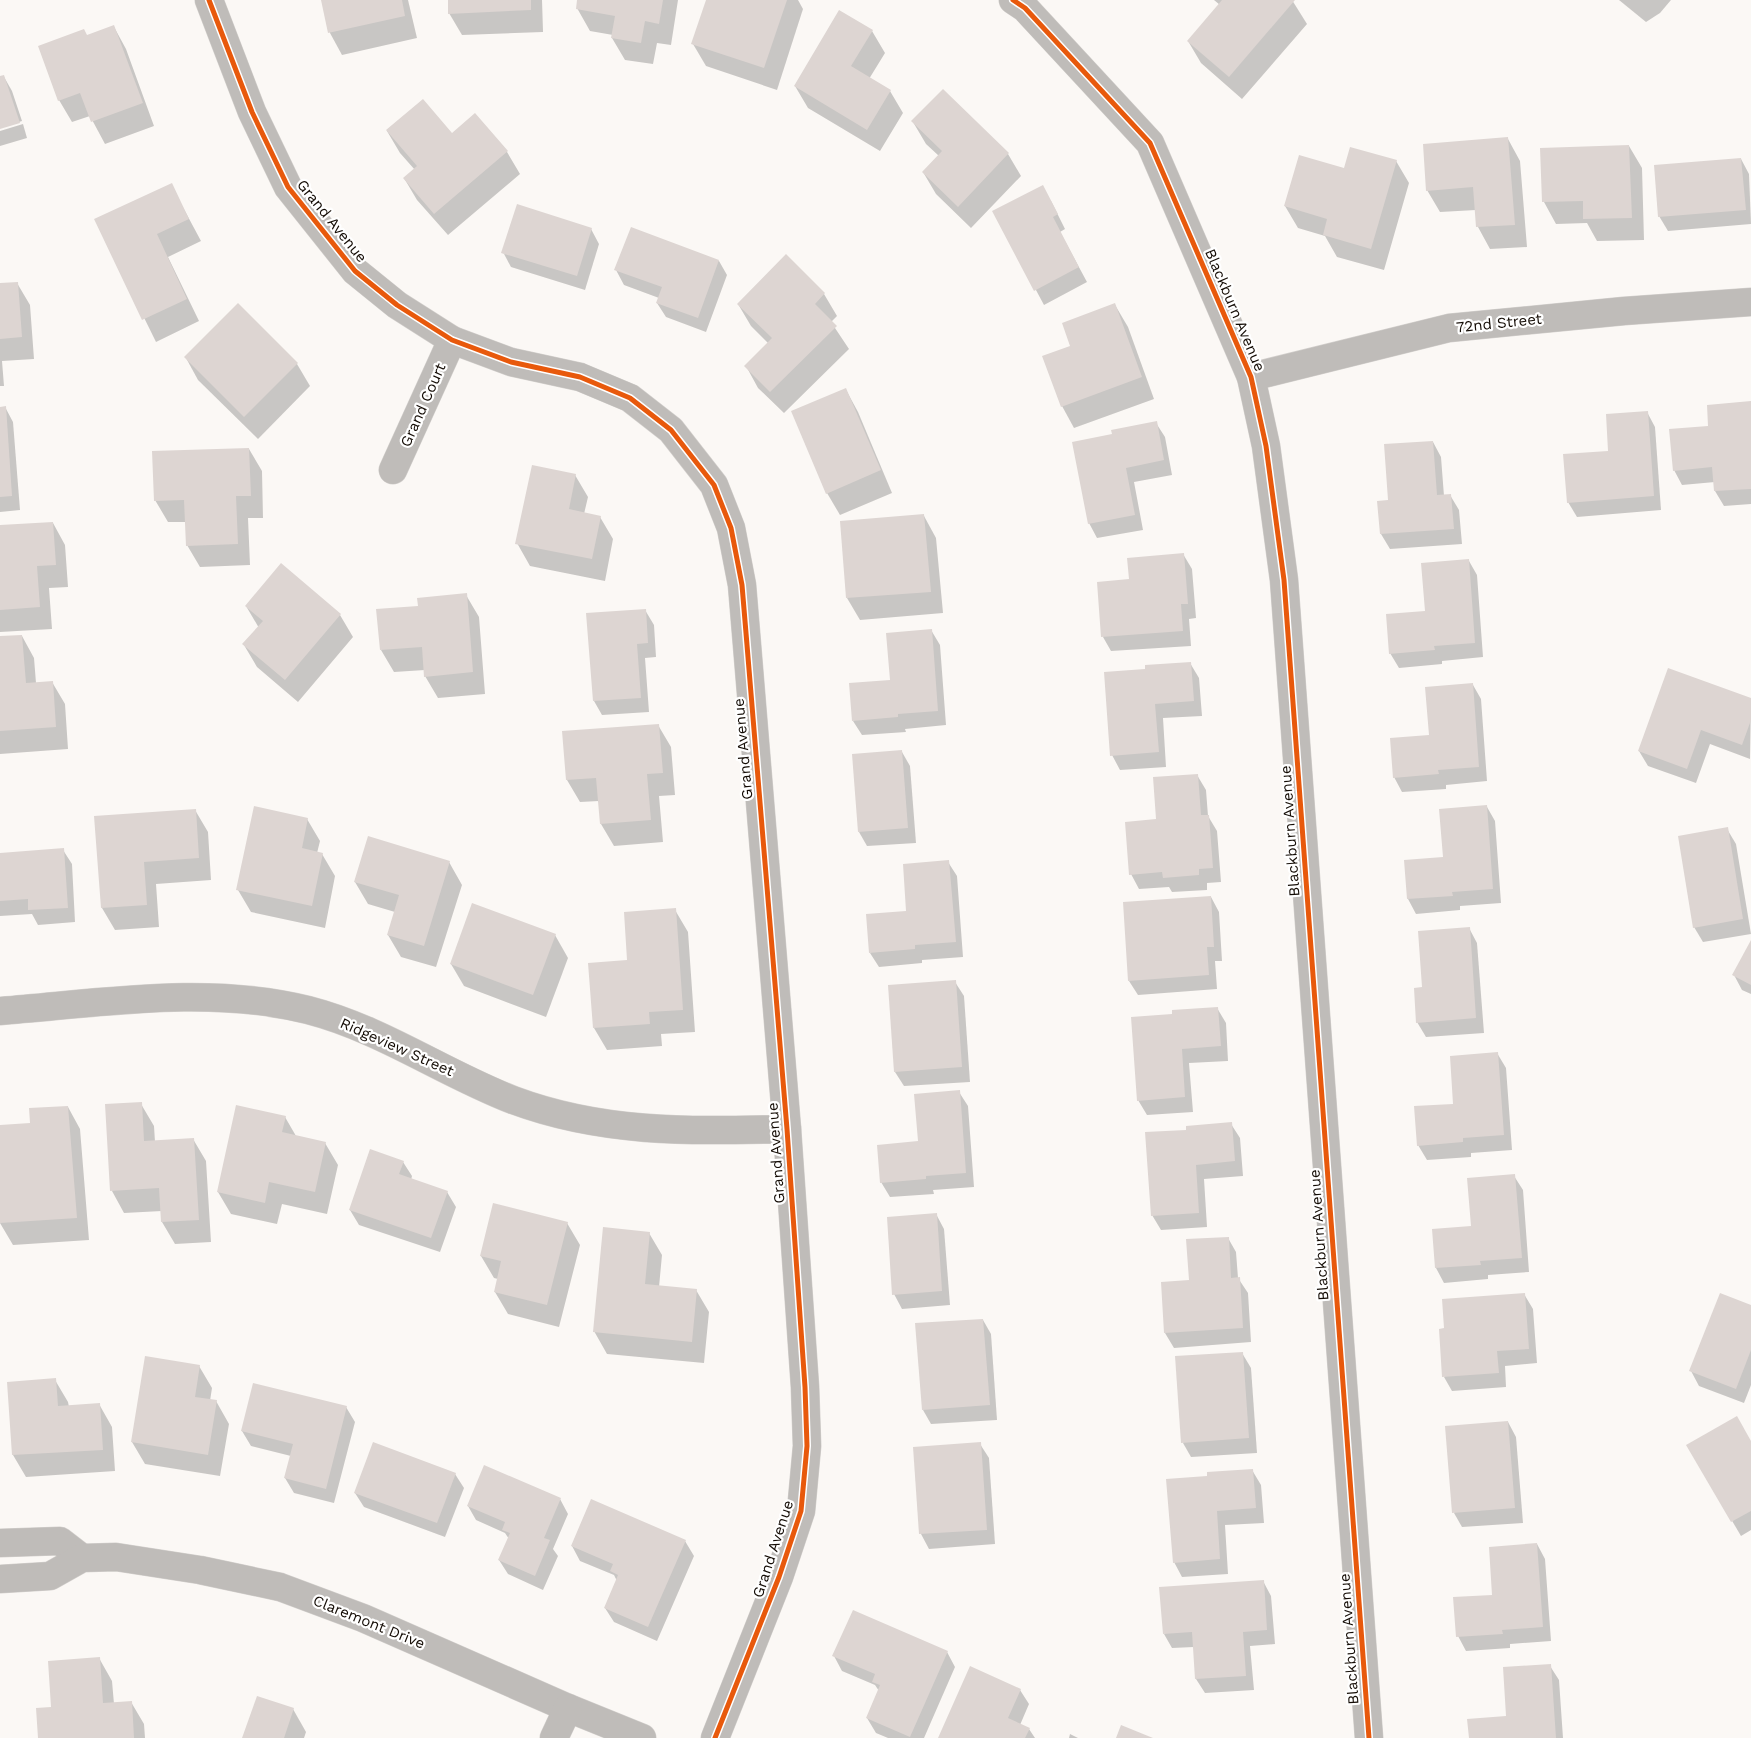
<svg xmlns="http://www.w3.org/2000/svg" width="1751" height="1738" viewBox="0 0 1751 1738" font-family="'Work Sans',sans-serif">
  <style>
    .shadow { fill: #0003 }
    .building { fill: #ddd5d2 }
    .lines { fill: none; stroke-linecap: round; stroke-linejoin: round }
    .minor-casing { stroke: #d5d2cf; stroke-width: 29 }
    .minor { stroke: #bfbcb9; stroke-width: 28 }
    .cycleway-casing { stroke: #fff; stroke-width: 8 }
    .cycleway { stroke: #e8590c; stroke-width: 5 }
    .labels { text-anchor: middle; dominant-baseline: central; stroke-width: 4.5; stroke-linejoin: round; paint-order: stroke }
    .street-label { font-size: 15px; fill: #130b04; stroke: #fff }
  </style>
  <rect width="100%" height="100%" fill="#fbf8f5"/>
  <!-- shadow -->
  <g class="shadow">
    <polygon points="322,0 408,0 417,38 342,55 330,33"/>
    <polygon points="449,0 542,0 543,32 462,35 449,13"/>
    <polygon points="579,0 678,0 671,45 657,43 653,64 625,60 612,38 613,35 590,31 577,8"/>
    <polygon points="707,0 798,0 803,9 777,90 706,66 693,44"/>
    <polygon points="1214,0 1292,0 1307,24 1242,99 1201,63 1188,41 1220,5"/>
    <polygon points="1619,0 1671,0 1660,13 1646,22"/>
    <polygon points="114,27 126,49 154,126 105,144 90,116 72,122 59,100"/>
    <polygon points="872,31 885,53 869,79 890,91 903,113 880,151 808,108 795,86"/>
    <polygon points="4,77 12,91 22,121 0,128 0,78"/>
    <polygon points="475,115 507,152 520,174 448,235 417,200 404,178 415,170 400,153 387,131 452,134"/>
    <polygon points="913,122 1008,154 1021,176 971,228 936,194 923,172 939,156 926,144"/>
    <polygon points="23,124 27,138 0,146 0,131"/>
    <polygon points="1508,139 1520,161 1527,247 1490,249 1478,227 1476,210 1440,212 1427,190"/>
    <polygon points="1629,146 1642,168 1644,240 1597,241 1587,223 1556,224 1544,202 1542,149"/>
    <polygon points="1741,159 1749,174 1751,224 1668,231 1659,216"/>
    <polygon points="1396,161 1409,183 1384,270 1337,257 1325,236 1298,228 1285,206 1345,170"/>
    <polygon points="171,185 201,241 168,257 199,321 156,342 96,220"/>
    <polygon points="1051,201 1065,229 1060,232 1087,282 1044,305 994,212"/>
    <polygon points="591,229 599,244 585,290 511,267 503,252"/>
    <polygon points="786,256 824,294 837,316 831,322 849,349 784,413 758,388 746,366 768,343 751,326 738,304"/>
    <polygon points="719,261 727,275 706,332 666,317 657,303 659,298 624,285 616,270"/>
    <polygon points="17,283 30,305 34,359 2,361 4,386 0,386 0,284"/>
    <polygon points="238,305 297,364 310,386 258,439 198,380 186,358"/>
    <polygon points="1115,305 1128,327 1154,399 1074,428 1062,406"/>
    <polygon points="846,390 858,412 892,493 840,515 827,493"/>
    <polygon points="1751,403 1751,504 1724,506 1715,491 1715,482 1682,485 1674,470 1710,427"/>
    <polygon points="5,407 13,422 20,510 0,512 0,408"/>
    <polygon points="1647,412 1655,427 1661,510 1577,517 1568,502 1609,452"/>
    <polygon points="1156,423 1165,437 1172,475 1134,482 1143,530 1097,538 1089,523 1114,435"/>
    <polygon points="1433,442 1441,457 1444,496 1450,495 1459,510 1462,544 1390,549 1381,534 1389,501"/>
    <polygon points="249,449 262,471 263,518 248,518 250,565 200,567 187,545 186,522 168,522 155,500"/>
    <polygon points="575,475 588,497 584,514 600,517 613,539 605,581 530,566 517,543"/>
    <polygon points="924,516 936,538 943,613 860,620 847,598"/>
    <polygon points="53,523 65,545 68,587 49,588 52,629 0,632 0,527"/>
    <polygon points="1183,554 1192,569 1196,618 1189,619 1191,646 1111,651 1103,637 1130,581"/>
    <polygon points="1469,561 1477,575 1483,657 1442,661 1442,664 1399,668 1390,653"/>
    <polygon points="466,595 479,617 485,694 438,698 425,676 425,670 394,672 381,650 419,607"/>
    <polygon points="246,606 340,615 353,637 298,702 257,667 244,645 259,628"/>
    <polygon points="645,610 654,625 656,657 645,658 649,712 602,715 594,701"/>
    <polygon points="931,630 940,645 946,725 905,729 906,732 862,735 853,721 891,681"/>
    <polygon points="22,636 34,658 36,683 52,682 65,704 68,749 0,754 0,638"/>
    <polygon points="1190,663 1199,678 1202,716 1163,718 1166,767 1120,770 1112,755 1146,670"/>
    <polygon points="1473,685 1481,699 1487,781 1446,785 1446,789 1402,792 1394,777"/>
    <polygon points="1751,699 1750,759 1710,744 1696,783 1648,766 1639,751"/>
    <polygon points="658,725 671,747 675,795 659,796 663,842 614,846 601,824 599,801 580,802 567,780 564,732"/>
    <polygon points="902,752 910,766 916,843 867,846 859,832"/>
    <polygon points="1197,775 1206,790 1208,816 1217,831 1221,882 1207,883 1207,890 1172,892 1169,887 1139,889 1131,874 1158,820"/>
    <polygon points="1487,807 1495,821 1501,903 1460,906 1460,910 1416,914 1408,899 1405,861 1444,858"/>
    <polygon points="195,810 208,832 211,880 156,884 159,927 115,930 102,908 95,818"/>
    <polygon points="307,819 320,841 317,853 322,854 335,876 325,928 251,912 238,890"/>
    <polygon points="1727,829 1736,844 1751,934 1703,942 1694,927"/>
    <polygon points="63,850 72,864 75,922 38,925 32,914 0,916 0,854"/>
    <polygon points="449,862 462,885 436,967 401,957 388,935 395,912 368,904 355,882"/>
    <polygon points="948,862 957,876 963,957 922,960 922,963 879,967 870,953 908,912"/>
    <polygon points="1211,897 1219,912 1222,961 1215,961 1217,989 1138,995 1129,981"/>
    <polygon points="675,910 688,932 695,1032 661,1034 662,1046 607,1050 594,1028"/>
    <polygon points="1469,928 1477,943 1484,1033 1426,1037 1417,1022"/>
    <polygon points="555,935 568,958 546,1017 464,986 451,964"/>
    <polygon points="1751,943 1751,994 1742,990 1734,975"/>
    <polygon points="955,982 964,996 970,1082 904,1086 895,1072"/>
    <polygon points="1217,1008 1226,1023 1228,1061 1189,1063 1193,1112 1147,1115 1138,1100 1173,1015"/>
    <polygon points="1497,1053 1506,1068 1512,1150 1471,1153 1471,1157 1427,1160 1418,1145"/>
    <polygon points="959,1092 968,1106 974,1187 933,1190 934,1194 890,1197 881,1182 919,1143"/>
    <polygon points="141,1104 154,1126 155,1142 193,1139 206,1161 211,1242 175,1244 162,1222 162,1211 124,1213 112,1191"/>
    <polygon points="68,1107 80,1129 89,1240 13,1245 0,1223 0,1127 31,1124"/>
    <polygon points="285,1117 296,1136 325,1143 338,1165 327,1214 282,1204 277,1224 231,1214 218,1192"/>
    <polygon points="1231,1124 1240,1138 1243,1176 1204,1179 1207,1227 1161,1230 1152,1215 1187,1131"/>
    <polygon points="403,1162 412,1176 411,1180 447,1192 456,1207 440,1252 359,1225 350,1210"/>
    <polygon points="1514,1176 1523,1190 1529,1272 1488,1275 1488,1279 1444,1283 1436,1268 1433,1230 1472,1227"/>
    <polygon points="936,1214 944,1229 950,1305 902,1309 894,1294"/>
    <polygon points="567,1223 580,1245 559,1327 508,1314 495,1292 498,1279 494,1278 481,1256"/>
    <polygon points="649,1233 662,1255 659,1287 696,1290 709,1312 704,1363 607,1354 594,1331"/>
    <polygon points="1228,1238 1236,1252 1238,1278 1248,1293 1251,1342 1174,1348 1165,1333 1190,1281"/>
    <polygon points="1524,1294 1533,1309 1537,1363 1505,1366 1506,1387 1452,1391 1444,1377"/>
    <polygon points="1751,1306 1751,1385 1744,1403 1699,1386 1691,1371"/>
    <polygon points="983,1320 991,1334 997,1420 931,1424 923,1410"/>
    <polygon points="1242,1353 1251,1368 1257,1453 1191,1457 1183,1443"/>
    <polygon points="199,1366 212,1388 210,1401 216,1401 229,1424 220,1476 145,1464 132,1442"/>
    <polygon points="55,1380 68,1402 69,1407 99,1404 112,1427 115,1471 26,1477 13,1455 8,1383"/>
    <polygon points="346,1407 355,1422 334,1503 294,1493 285,1478 291,1456 251,1446 242,1431"/>
    <polygon points="1508,1422 1516,1437 1523,1523 1462,1527 1454,1513"/>
    <polygon points="1751,1443 1751,1530 1741,1536 1688,1446"/>
    <polygon points="980,1444 989,1458 995,1544 929,1549 921,1534 914,1448"/>
    <polygon points="1252,1470 1261,1485 1264,1523 1225,1525 1228,1574 1182,1577 1174,1562 1208,1477"/>
    <polygon points="455,1474 464,1488 445,1537 364,1507 355,1493"/>
    <polygon points="560,1499 568,1514 553,1549 558,1556 543,1590 508,1574 499,1560 509,1539 505,1533 476,1520 468,1506"/>
    <polygon points="685,1541 694,1556 657,1641 614,1622 605,1608 617,1581 614,1575 580,1561 572,1546"/>
    <polygon points="1537,1544 1545,1559 1551,1641 1510,1644 1510,1648 1466,1651 1458,1636"/>
    <polygon points="1263,1581 1271,1596 1275,1644 1250,1646 1254,1690 1205,1693 1196,1679 1194,1647 1172,1648 1164,1634"/>
    <polygon points="947,1652 955,1667 924,1738 888,1738 876,1733 867,1718 879,1691 875,1685 842,1671 834,1656"/>
    <polygon points="99,1658 112,1681 114,1704 131,1702 144,1724 145,1738 39,1738 53,1708"/>
    <polygon points="1550,1666 1559,1680 1563,1738 1470,1738 1508,1717"/>
    <polygon points="1020,1690 1029,1704 1020,1725 1029,1729 1035,1738 940,1738"/>
    <polygon points="293,1709 306,1732 304,1738 244,1738"/>
    <polygon points="1070,1734 1078,1738 1069,1738"/>
  </g>
  <!-- building -->
  <g class="building">
    <polygon points="321,0 402,0 405,16 328,33"/>
    <polygon points="448,0 531,0 531,10 448,14"/>
    <polygon points="577,0 663,0 659,24 645,21 641,43 611,38 615,16 576,9"/>
    <polygon points="706,0 787,0 764,68 691,44"/>
    <polygon points="1222,0 1295,0 1229,77 1187,41"/>
    <polygon points="839,10 873,30 851,66 891,90 867,130 794,86"/>
    <polygon points="114,25 143,103 91,122 80,93 58,101 38,46 84,29 87,35"/>
    <polygon points="4,75 20,123 0,129 0,76"/>
    <polygon points="943,89 1009,153 958,207 922,172 942,151 911,121"/>
    <polygon points="423,99 452,133 475,113 508,151 434,214 403,178 417,166 386,130"/>
    <polygon points="1508,137 1515,225 1476,227 1473,187 1426,191 1423,144"/>
    <polygon points="1629,145 1632,218 1583,219 1583,201 1542,202 1540,148"/>
    <polygon points="1350,147 1397,160 1371,249 1323,235 1327,219 1284,206 1299,155 1344,168"/>
    <polygon points="1741,158 1746,210 1658,217 1654,165"/>
    <polygon points="172,183 189,219 157,234 187,299 142,320 94,219"/>
    <polygon points="1043,185 1058,214 1053,217 1079,267 1034,291 992,211"/>
    <polygon points="517,204 592,228 577,276 501,253"/>
    <polygon points="631,227 719,260 698,318 656,303 662,287 614,270"/>
    <polygon points="786,254 825,293 815,304 837,326 770,392 744,366 772,338 737,304"/>
    <polygon points="18,282 22,337 0,339 0,283"/>
    <polygon points="238,303 298,363 244,417 184,357"/>
    <polygon points="1115,303 1142,377 1061,407 1042,356 1070,346 1062,323"/>
    <polygon points="846,388 881,470 826,494 791,411"/>
    <polygon points="1751,401 1751,489 1714,491 1712,467 1673,471 1669,429 1708,426 1707,405"/>
    <polygon points="6,406 12,496 0,497 0,407"/>
    <polygon points="1648,411 1654,496 1567,503 1563,454 1608,451 1606,414"/>
    <polygon points="1157,421 1164,460 1126,468 1135,515 1088,524 1072,442 1112,434 1111,430"/>
    <polygon points="1433,441 1437,495 1451,494 1454,529 1380,534 1377,501 1388,500 1384,444"/>
    <polygon points="249,448 251,496 236,496 238,544 186,546 184,500 154,501 152,451"/>
    <polygon points="532,465 576,474 569,509 601,516 592,559 515,544"/>
    <polygon points="924,514 931,592 846,598 840,521"/>
    <polygon points="53,522 56,565 37,566 40,607 0,610 0,525"/>
    <polygon points="1184,553 1188,604 1181,604 1183,631 1101,637 1097,582 1129,579 1127,558"/>
    <polygon points="1469,559 1475,643 1434,646 1435,650 1389,654 1386,614 1425,611 1421,563"/>
    <polygon points="281,563 341,614 285,680 242,644 263,621 245,606"/>
    <polygon points="467,593 473,672 424,677 422,647 380,650 376,609 418,606 417,598"/>
    <polygon points="646,609 648,643 637,644 641,698 593,701 586,613"/>
    <polygon points="932,629 938,711 898,714 898,717 852,721 849,683 890,680 886,633"/>
    <polygon points="22,635 26,683 53,681 56,727 0,731 0,636"/>
    <polygon points="1191,662 1194,701 1155,704 1159,752 1110,756 1104,672 1145,669 1145,665"/>
    <polygon points="1668,668 1751,698 1751,720 1742,745 1701,730 1687,769 1638,751"/>
    <polygon points="1473,683 1479,767 1438,770 1439,774 1393,778 1390,738 1429,735 1425,687"/>
    <polygon points="659,724 663,773 647,774 651,820 600,824 596,778 566,780 562,731"/>
    <polygon points="902,750 908,828 858,832 852,754"/>
    <polygon points="1198,774 1201,815 1209,815 1213,868 1199,869 1199,875 1163,878 1162,872 1129,875 1125,822 1156,819 1153,777"/>
    <polygon points="1487,805 1493,889 1452,892 1453,896 1407,899 1404,860 1443,857 1439,809"/>
    <polygon points="254,806 308,818 302,848 323,853 312,906 236,890"/>
    <polygon points="196,809 199,858 144,862 147,905 101,908 94,816"/>
    <polygon points="1728,827 1743,919 1693,928 1678,836"/>
    <polygon points="368,836 450,861 424,946 387,935 399,895 354,882"/>
    <polygon points="64,848 68,908 28,910 28,899 0,901 0,853"/>
    <polygon points="949,860 956,942 915,945 915,949 869,953 866,914 906,911 903,864"/>
    <polygon points="1211,896 1214,947 1207,947 1209,975 1128,981 1123,902"/>
    <polygon points="472,903 556,934 533,995 450,964"/>
    <polygon points="676,908 683,1010 649,1012 650,1024 593,1028 588,963 627,960 624,912"/>
    <polygon points="1470,927 1476,1018 1416,1023 1414,988 1422,987 1418,931"/>
    <polygon points="1751,940 1751,985 1732,975"/>
    <polygon points="956,980 962,1067 894,1072 888,985"/>
    <polygon points="1218,1007 1221,1046 1182,1049 1185,1097 1137,1101 1131,1017 1172,1014 1172,1010"/>
    <polygon points="1498,1052 1504,1135 1463,1138 1463,1142 1417,1146 1414,1106 1453,1104 1450,1056"/>
    <polygon points="960,1090 966,1173 926,1176 926,1179 880,1183 877,1145 918,1141 914,1094"/>
    <polygon points="142,1102 144,1141 194,1138 199,1220 161,1222 159,1188 110,1191 105,1104"/>
    <polygon points="236,1105 286,1116 282,1132 326,1142 315,1192 269,1182 265,1203 217,1192"/>
    <polygon points="68,1106 77,1218 0,1223 0,1125 30,1123 29,1108"/>
    <polygon points="1232,1122 1235,1161 1196,1165 1199,1213 1151,1216 1145,1132 1186,1130 1186,1126"/>
    <polygon points="370,1149 404,1161 399,1174 448,1191 431,1238 349,1210"/>
    <polygon points="1515,1174 1522,1258 1480,1261 1481,1265 1435,1268 1432,1229 1471,1226 1467,1178"/>
    <polygon points="493,1203 568,1222 547,1305 494,1292 501,1261 480,1256"/>
    <polygon points="937,1213 942,1291 892,1295 887,1217"/>
    <polygon points="603,1227 650,1232 645,1284 697,1289 692,1342 593,1332"/>
    <polygon points="1229,1237 1231,1278 1240,1277 1243,1328 1164,1333 1161,1282 1189,1280 1186,1239"/>
    <polygon points="1525,1293 1529,1349 1497,1351 1499,1373 1442,1377 1439,1329 1444,1328 1442,1299"/>
    <polygon points="1720,1293 1751,1305 1751,1350 1736,1389 1689,1371"/>
    <polygon points="983,1319 990,1405 922,1410 915,1323"/>
    <polygon points="1243,1352 1249,1438 1181,1443 1175,1356"/>
    <polygon points="145,1356 200,1365 195,1397 217,1400 208,1455 131,1442"/>
    <polygon points="56,1378 58,1406 100,1403 103,1450 12,1455 7,1382"/>
    <polygon points="253,1383 347,1406 326,1489 284,1478 293,1444 241,1431"/>
    <polygon points="1737,1416 1751,1441 1751,1511 1731,1522 1686,1445"/>
    <polygon points="1508,1421 1515,1508 1452,1513 1445,1426"/>
    <polygon points="373,1442 456,1473 437,1523 354,1493"/>
    <polygon points="981,1442 987,1530 919,1534 913,1447"/>
    <polygon points="484,1465 561,1498 544,1538 550,1540 535,1576 498,1560 510,1533 502,1530 505,1522 467,1506"/>
    <polygon points="1253,1469 1256,1508 1217,1511 1220,1559 1173,1563 1166,1479 1207,1476 1207,1472"/>
    <polygon points="591,1499 686,1540 648,1627 604,1608 618,1575 610,1571 613,1564 571,1546"/>
    <polygon points="1537,1543 1543,1627 1502,1630 1503,1634 1456,1637 1453,1597 1492,1595 1489,1547"/>
    <polygon points="1264,1580 1267,1630 1243,1632 1246,1676 1195,1679 1192,1632 1163,1634 1159,1587"/>
    <polygon points="853,1610 948,1651 910,1737 866,1718 880,1685 872,1682 875,1674 832,1656"/>
    <polygon points="100,1657 103,1703 132,1701 134,1738 38,1738 36,1708 51,1707 48,1661"/>
    <polygon points="1551,1664 1556,1738 1469,1738 1467,1719 1506,1716 1503,1667"/>
    <polygon points="970,1666 1021,1689 1008,1718 1030,1728 1025,1738 938,1738"/>
    <polygon points="257,1696 294,1708 284,1738 242,1738"/>
    <polygon points="1121,1725 1153,1738 1116,1738"/>
  </g>
  <g class="lines">
    <!-- minor casing -->
    <g class="minor-casing">
      <g id="minor">
        <polyline points="209,0 252,112 288,187 355,271 397,305 452,340 511,362 580,377 630,398 671,430 714,485 731,528 742,585 747,645 787,1129 805,1387 807,1446 801,1511 779,1577 715,1738"/>
        <polyline points="1013,0 1025,8 1150,143 1251,377 1266,446 1284,580 1369,1738"/>
        <polyline points="1251,377 1449,328 1624,311 1751,302"/>
        <polyline points="393,470 452,340"/>
        <path d="M0 1011C102 1003 208 985 308 1010 382 1029 443 1073 513 1100 604 1134 692 1131 787 1129"/>
        <polyline points="0,1543 60,1541 82,1558"/>
        <polyline points="0,1579 50,1576 82,1558 116,1557 200,1570 280,1587 363,1618 568,1708 642,1738"/>
        <polyline points="554,1738 568,1708"/>
      </g>
    </g>
    <!-- minor -->
    <use href="#minor" class="minor"/>
    <!-- cycleway casing -->
    <g class="cycleway-casing">
      <g id="cycleway">
        <polyline points="209,0 252,112 288,187 355,271 397,305 452,340 511,362 580,377 630,398 671,430 714,485 731,528 742,585 747,645 787,1129 805,1387 807,1446 801,1511 779,1577 715,1738"/>
        <polyline points="1013,0 1025,8 1150,143 1251,377 1266,446 1284,580 1369,1738"/>
      </g>
    </g>
    <!-- cycleway -->
    <use href="#cycleway" class="cycleway"/>
  </g>
  <g class="labels">
    <!-- street labels -->
    <g class="street-label">
      <text transform="translate(332 221) rotate(51)">Grand Avenue</text>
      <text transform="translate(1235 310) rotate(67)">Blackburn Avenue</text>
      <text transform="translate(1499 323) rotate(-6)">72nd Street</text>
      <text transform="translate(423 405) rotate(-66)">Grand Court</text>
      <text transform="translate(743 749) rotate(-95)">Grand Avenue</text>
      <text transform="translate(1290 831) rotate(-94)">Blackburn Avenue</text>
      <text transform="translate(397 1047) rotate(24)">Ridgeview Street</text>
      <text transform="translate(776 1153) rotate(-94)">Grand Avenue</text>
      <text transform="translate(1319 1235) rotate(-94)">Blackburn Avenue</text>
      <text transform="translate(773 1549) rotate(-72)">Grand Avenue</text>
      <text transform="translate(369 1622) rotate(22)">Claremont Drive</text>
      <text transform="translate(1349 1639) rotate(-94)">Blackburn Avenue</text>
    </g>
  </g>
</svg>
